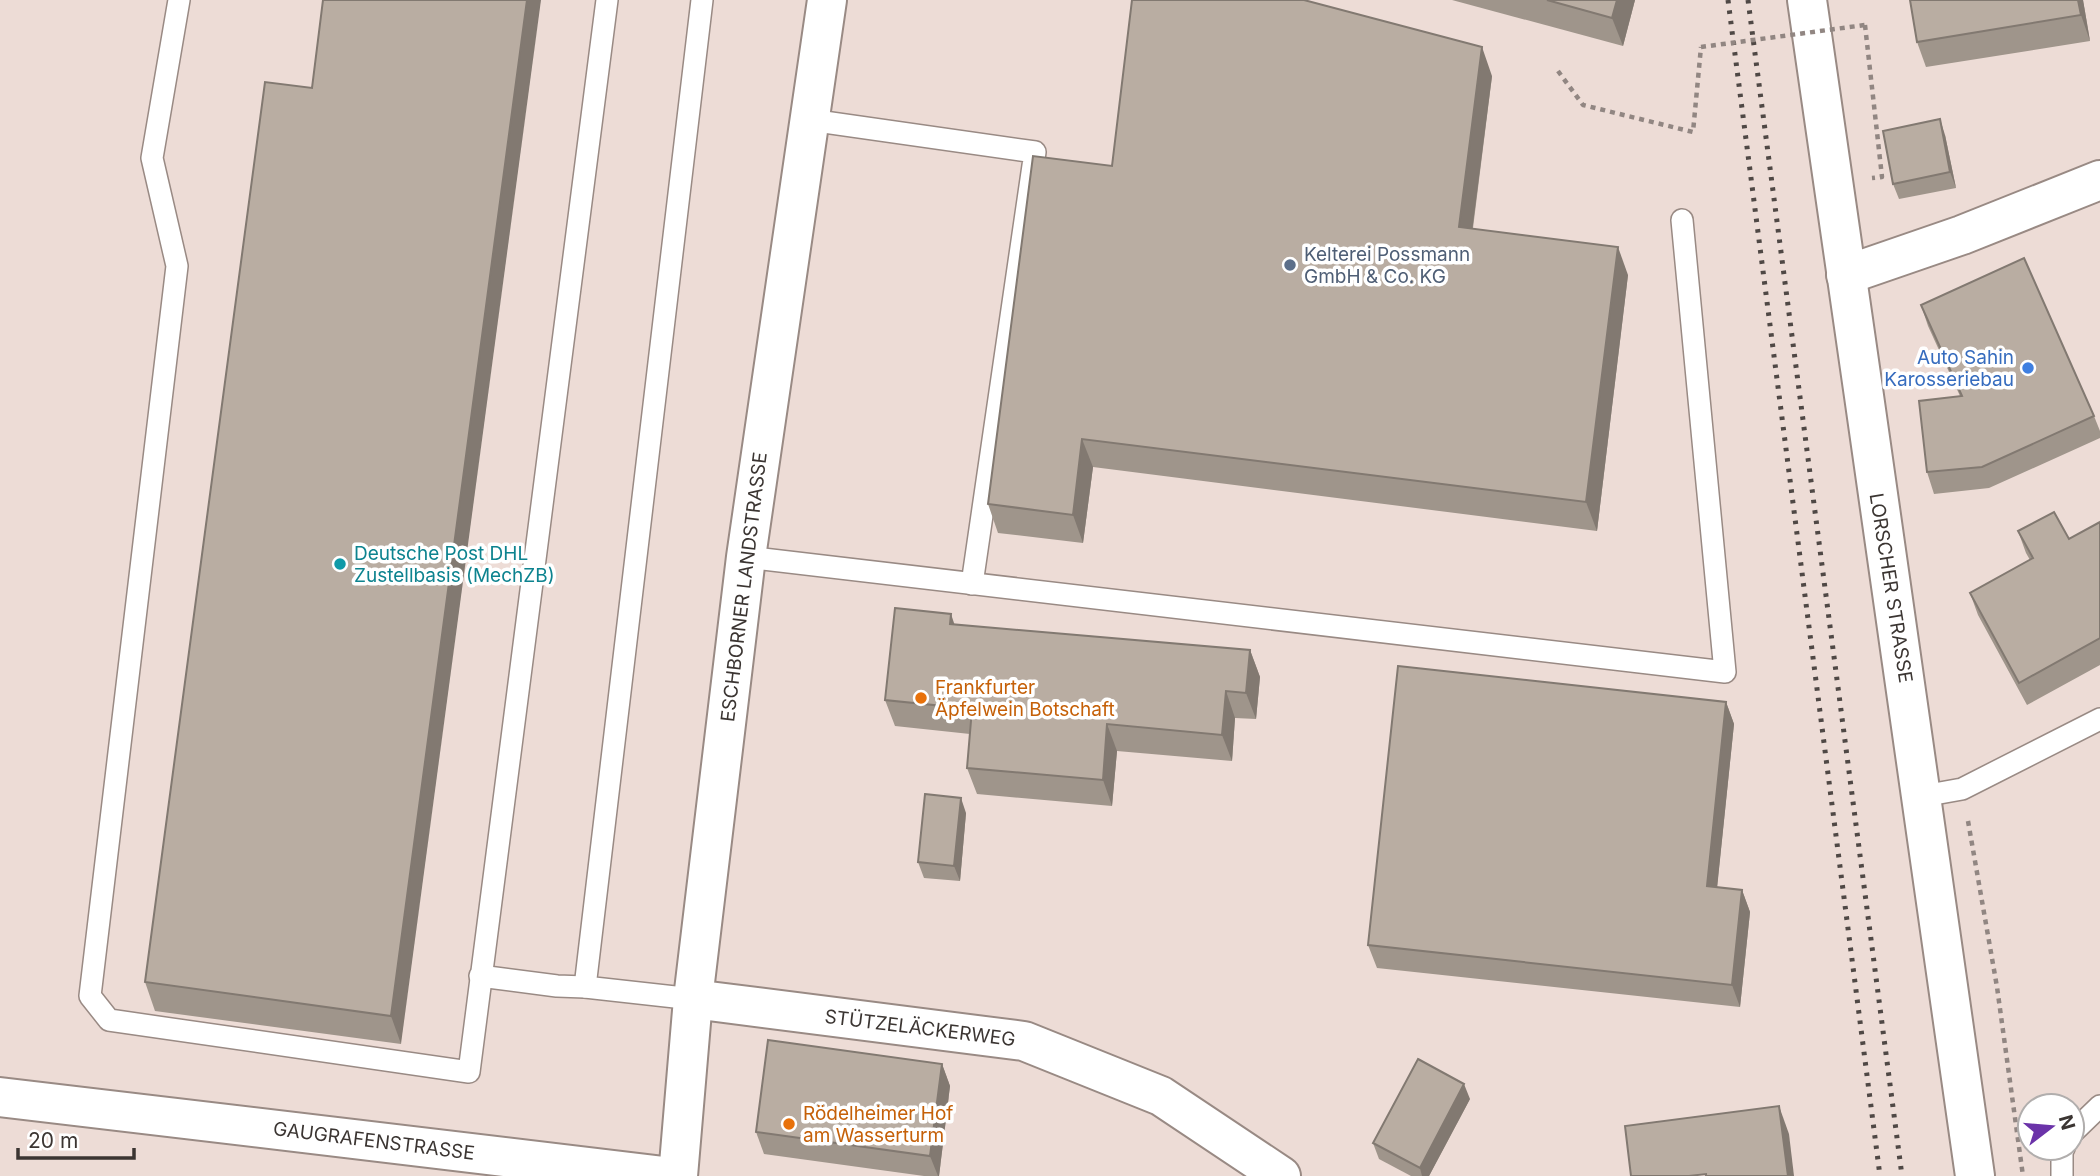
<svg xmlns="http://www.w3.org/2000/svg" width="2100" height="1176" viewBox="0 0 2100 1176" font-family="Inter,sans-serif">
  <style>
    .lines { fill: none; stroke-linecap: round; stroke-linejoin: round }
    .service-casing { stroke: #998a84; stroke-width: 24 }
    .minor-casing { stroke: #998a84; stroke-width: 42 }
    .secondary-casing { stroke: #998a84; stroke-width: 42 }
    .path { stroke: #918682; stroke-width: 4.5; stroke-dasharray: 5 5; stroke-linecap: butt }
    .service { stroke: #fff; stroke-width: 21 }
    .minor { stroke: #fff; stroke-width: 38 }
    .secondary { stroke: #fff; stroke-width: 38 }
    .rail { stroke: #4f4845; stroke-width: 5; stroke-dasharray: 3.5 7; stroke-linecap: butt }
    .path-bridge { stroke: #918682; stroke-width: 4.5; stroke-dasharray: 5 5; stroke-linecap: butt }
    .wall { fill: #9f958b }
    .shaded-wall { fill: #827971 }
    .building { fill: #b9ada2; stroke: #827971; stroke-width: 2 }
    .service-dot { fill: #5c6f8a; stroke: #fff; stroke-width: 2.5 }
    .shop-dot { fill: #3f7fe0; stroke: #fff; stroke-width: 2.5 }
    .culture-dot { fill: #0f9aa8; stroke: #fff; stroke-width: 2.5 }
    .food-dot { fill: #e8710a; stroke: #fff; stroke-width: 2.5 }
    .labels { text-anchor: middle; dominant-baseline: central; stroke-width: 7; stroke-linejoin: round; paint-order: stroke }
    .service-label { font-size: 19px; fill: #4e5e75; stroke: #fff; text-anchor: start }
    .shop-label { font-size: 19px; fill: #366cbe; stroke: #fff; text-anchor: end }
    .culture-label { font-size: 19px; fill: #0d838f; stroke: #fff; text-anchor: start }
    .street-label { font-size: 19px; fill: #3b3532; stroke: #fff }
    .food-label { font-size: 19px; fill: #c56008; stroke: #fff; text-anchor: start }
  </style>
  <rect width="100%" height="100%" fill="#eddcd6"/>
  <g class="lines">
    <!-- service casing -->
    <g class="service-casing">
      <g id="service">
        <polyline points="179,0 152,158 177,266 90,996 109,1020 469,1072 607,0"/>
        <polyline points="810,120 1035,152 972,584"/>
        <polyline points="746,557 1725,672 1682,220"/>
        <polyline points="1923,796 1962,789 2100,719"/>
        <polyline points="480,976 557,986 585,987"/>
        <polyline points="693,999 585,987 702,0"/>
        <polyline points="2072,1133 2100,1106"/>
        <polyline points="2062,1176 2062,1152 2064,1148"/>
      </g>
    </g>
    <!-- minor casing -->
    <g class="minor-casing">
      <g id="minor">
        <polyline points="1846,275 1962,235 2100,180"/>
        <polyline points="693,999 1024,1041 1161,1096 1281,1176"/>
        <polyline points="0,1097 664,1176"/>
        <polyline points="678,1176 693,999 746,557 827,0"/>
      </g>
    </g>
    <!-- secondary casing -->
    <g class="secondary-casing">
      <path id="secondary" d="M1807 0C1863 392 1921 784 1975 1176"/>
    </g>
    <!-- path -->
    <g class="path">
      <polyline points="1865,25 1882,177 1872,178"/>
      <polyline points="1558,71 1583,105 1693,132 1701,47"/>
      <polyline points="1968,821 1997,987 2023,1176"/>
    </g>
    <!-- service -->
    <use href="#service" class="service"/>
    <!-- minor -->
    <use href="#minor" class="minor"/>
    <!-- secondary -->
    <use href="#secondary" class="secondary"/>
    <!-- rail -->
    <g class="rail">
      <polyline points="1728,0 1880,1176"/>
      <polyline points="1748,0 1902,1176"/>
    </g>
    <!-- path-bridge -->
    <polyline class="path-bridge" points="1701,47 1865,25"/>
  </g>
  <!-- wall -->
  <g class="wall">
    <polygon points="1452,0 1635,0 1623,46"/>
    <polygon points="2083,0 2090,41 1926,67 1917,42"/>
    <polygon points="1492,76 1473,228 1628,275 1597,531 1093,467 1083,543 998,533 988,504 1112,166"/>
    <polygon points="312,88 401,1044 155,1011 145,982"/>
    <polygon points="1945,135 1956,188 1899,199 1893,184"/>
    <polygon points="1921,305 2094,416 2100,431 2100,438 1989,488 1934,494 1927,472 1960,396 1928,326"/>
    <polygon points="2100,522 2100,665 2027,705 1978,615 1970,593 2030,560 2026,553 2018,531 2069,539"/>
    <polygon points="955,625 1250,650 1260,677 1256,719 1235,718 1232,761 1117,751 1112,806 977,794 967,768 970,734 895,726 885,700"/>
    <polygon points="1726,702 1734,724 1717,887 1742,890 1750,912 1740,1007 1377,968 1368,945"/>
    <polygon points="966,813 960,881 924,878 918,862"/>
    <polygon points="942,1064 950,1086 939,1176 924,1176 764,1154 756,1132"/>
    <polygon points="1470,1099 1429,1176 1411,1176 1379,1159 1373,1143"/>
  </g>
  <!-- shaded-wall -->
  <g class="shaded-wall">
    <polygon points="527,0 541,0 401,1044 391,1016"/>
    <polygon points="1617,0 1635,0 1623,46 1612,18"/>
    <polygon points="2078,0 2083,0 2090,41 2081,15"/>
    <polygon points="1482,47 1492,76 1469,255 1459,227"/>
    <polygon points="1940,119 1945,135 1956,188 1950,172"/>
    <polygon points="1618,247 1628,275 1597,531 1586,502"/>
    <polygon points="1082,439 1093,467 1083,543 1073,515"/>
    <polygon points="951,614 960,641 950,624"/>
    <polygon points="1250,650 1260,677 1256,719 1246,693"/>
    <polygon points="1226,691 1235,718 1232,761 1222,735"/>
    <polygon points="1726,702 1734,724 1715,908 1707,886"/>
    <polygon points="1107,724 1117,751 1112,806 1103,780"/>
    <polygon points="961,798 966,813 960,881 954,866"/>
    <polygon points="1742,890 1750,912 1740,1007 1732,985"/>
    <polygon points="942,1064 950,1086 939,1176 938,1176 930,1156"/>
    <polygon points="1464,1084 1470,1099 1429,1176 1422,1176 1420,1168"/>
    <polygon points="1779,1106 1789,1134 1794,1176 1788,1176"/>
  </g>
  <!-- building -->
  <g class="building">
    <polygon points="323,0 527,0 391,1016 145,982 265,82 312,88"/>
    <polygon points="1132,0 1304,0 1482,47 1459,227 1618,247 1586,502 1082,439 1073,515 988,504 1033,156 1112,166"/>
    <polygon points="1547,0 1617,0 1612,18"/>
    <polygon points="1910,0 2078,0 2081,15 1917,42"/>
    <polygon points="1940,119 1950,172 1893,184 1883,131"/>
    <polygon points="2024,258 2094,416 1982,467 1927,472 1919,401 1962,396 1921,305"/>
    <polygon points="2054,512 2069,539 2100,522 2100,638 2019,683 1970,593 2033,558 2018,531"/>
    <polygon points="895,608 951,614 950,624 1250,650 1246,693 1226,691 1222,735 1107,724 1103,780 967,768 972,709 885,700"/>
    <polygon points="1398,666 1726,702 1707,886 1742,890 1732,985 1368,945"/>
    <polygon points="925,794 961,798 954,866 918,862"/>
    <polygon points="768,1040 942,1064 930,1156 756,1132"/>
    <polygon points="1418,1059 1464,1084 1420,1168 1373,1143"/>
    <polygon points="1779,1106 1788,1176 1706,1176 1706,1174 1689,1176 1631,1176 1625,1126"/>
  </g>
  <!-- markers -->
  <circle class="service-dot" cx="1290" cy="265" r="7"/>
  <circle class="shop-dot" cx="2028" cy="368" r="7"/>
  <circle class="culture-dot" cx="340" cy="564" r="7"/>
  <g class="food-dot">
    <circle cx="921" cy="698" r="7"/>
    <circle cx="789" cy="1124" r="7"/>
  </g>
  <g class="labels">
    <!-- service labels -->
    <g class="service-label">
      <text x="1304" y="254">Kelterei Possmann<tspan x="1304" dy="22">GmbH &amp; Co. KG</tspan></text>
    </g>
    <!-- shop labels -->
    <g class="shop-label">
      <text x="2014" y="357">Auto Sahin<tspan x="2014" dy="22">Karosseriebau</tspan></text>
    </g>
    <!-- culture labels -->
    <g class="culture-label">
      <text x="354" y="553">Deutsche Post DHL<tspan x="354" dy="22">Zustellbasis (MechZB)</tspan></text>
    </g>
    <!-- street labels -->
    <g class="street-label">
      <text transform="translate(744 587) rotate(-83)">ESCHBORNER LANDSTRASSE</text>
      <text transform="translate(1891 588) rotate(81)">LORSCHER STRASSE</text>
      <text transform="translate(920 1028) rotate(7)">STÜTZELÄCKERWEG</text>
      <text transform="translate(374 1141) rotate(7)">GAUGRAFENSTRASSE</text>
    </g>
    <!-- food labels -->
    <g class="food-label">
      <text x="935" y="687">Frankfurter<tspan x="935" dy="22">Äpfelwein Botschaft</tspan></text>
      <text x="803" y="1113">Rödelheimer Hof<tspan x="803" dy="22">am Wasserturm</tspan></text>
    </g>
  </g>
  <!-- north arrow -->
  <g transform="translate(2051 1127) rotate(74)"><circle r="33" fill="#ffffff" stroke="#b1aead" stroke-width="2"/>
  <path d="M0-5L12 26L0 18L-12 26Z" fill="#6b33a9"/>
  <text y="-10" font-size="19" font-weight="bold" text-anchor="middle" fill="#3b3532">N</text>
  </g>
  <!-- scale -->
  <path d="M18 1148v10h116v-10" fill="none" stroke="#3b3532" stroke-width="3.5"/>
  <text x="28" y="1148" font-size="21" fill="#3b3532" stroke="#ffffff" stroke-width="5" paint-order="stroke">20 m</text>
</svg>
